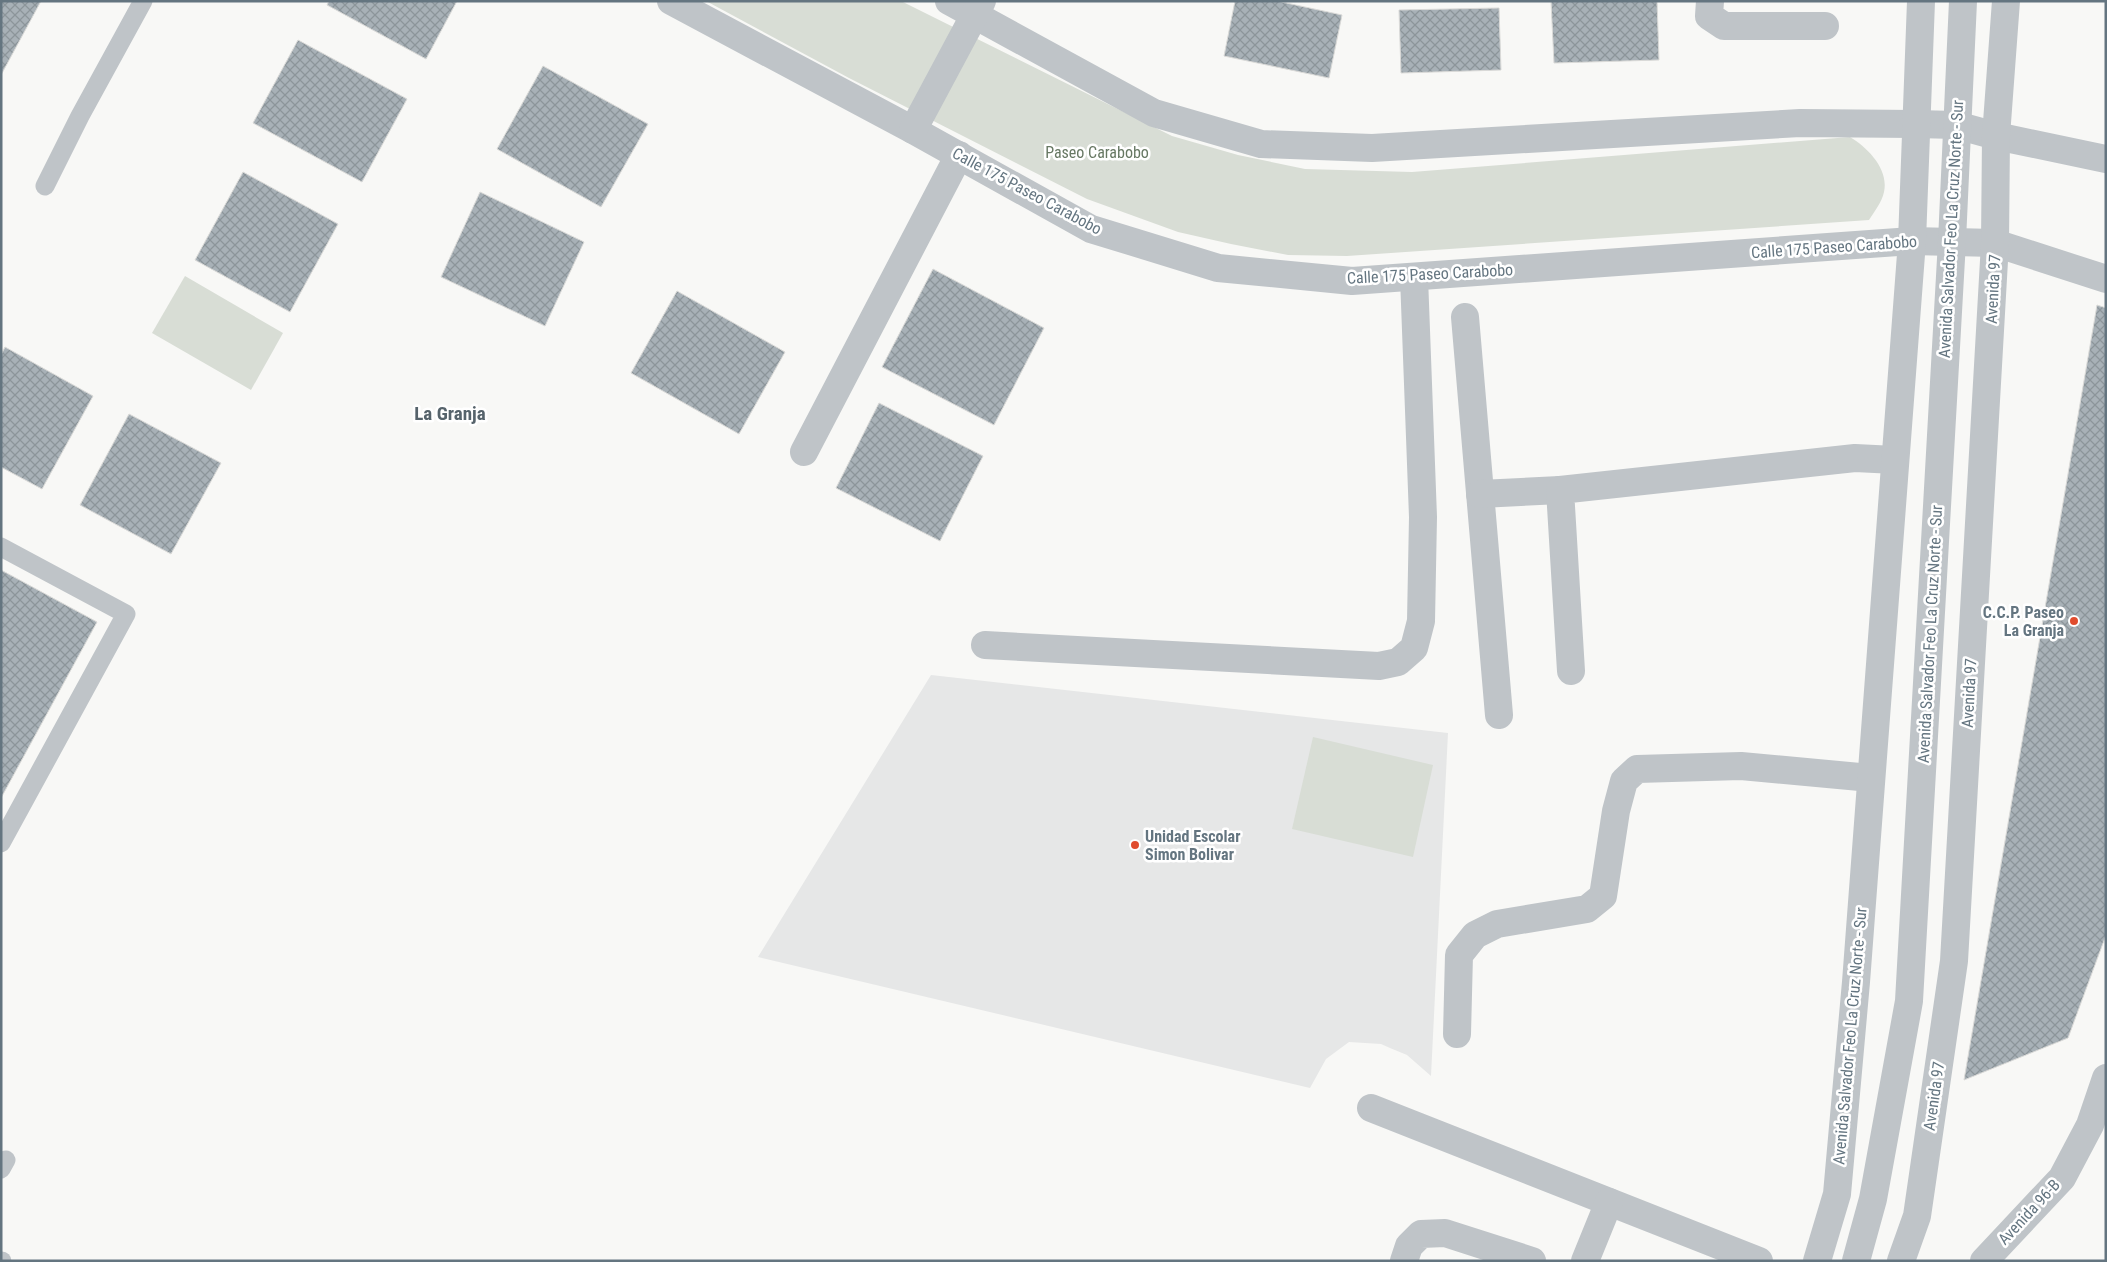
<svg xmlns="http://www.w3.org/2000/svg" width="2107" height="1262" viewBox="0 0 2107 1262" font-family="'Roboto Condensed',sans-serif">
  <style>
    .built { fill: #e6e7e7 }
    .green { fill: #d8ddd5 }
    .building { fill: url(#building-cross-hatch); stroke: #dadad8 }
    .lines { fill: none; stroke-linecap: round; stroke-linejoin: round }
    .service { stroke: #bfc4c8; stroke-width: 19 }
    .minor { stroke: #bfc4c8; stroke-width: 28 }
    .poi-dot { fill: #e04c2e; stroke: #fff; stroke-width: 2 }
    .labels { text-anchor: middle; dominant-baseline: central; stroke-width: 5; stroke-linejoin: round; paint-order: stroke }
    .park-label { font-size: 16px; fill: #677863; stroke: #fff }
    .street-label { font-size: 16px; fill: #647580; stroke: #fff }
    .poi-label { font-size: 16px; font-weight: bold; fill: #647580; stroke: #fff; text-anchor: end }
    .quarter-label { font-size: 19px; font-weight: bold; fill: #56636b; stroke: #fff }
  </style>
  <defs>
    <pattern id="building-cross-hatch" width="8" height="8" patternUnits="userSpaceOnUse" patternTransform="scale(1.25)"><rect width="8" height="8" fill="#a8b1b7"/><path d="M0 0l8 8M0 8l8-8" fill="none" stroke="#8c959a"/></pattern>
  </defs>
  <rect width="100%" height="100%" fill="#f8f8f6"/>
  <!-- built -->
  <polygon class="built" points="931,675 1448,733 1431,1076 1407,1055 1390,1048 1381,1044 1349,1042 1326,1059 1310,1088 758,957"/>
  <!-- green -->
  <g class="green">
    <path d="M706 1H901L1172 136 1238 155 1305 169 1412 172 1850 137C1868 148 1889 169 1884 192 1882 202 1874 212 1869 220L1347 256 1288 255 1231 244 1178 232 1087 199 849 78Z"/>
    <polygon points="185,276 283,333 251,390 152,333"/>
    <polygon points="1313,737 1433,765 1413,857 1292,829"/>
  </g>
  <!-- building -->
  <g class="building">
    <polygon points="1,1 41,1 1,75"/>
    <polygon points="329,1 457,1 426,59 327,5"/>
    <polygon points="1235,1 1277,1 1342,15 1329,78 1224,56"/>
    <polygon points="1551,1 1657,1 1659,60 1554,63"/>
    <polygon points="1499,8 1501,70 1401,73 1399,10"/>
    <polygon points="298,40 407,99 362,182 253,123"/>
    <polygon points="543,66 648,124 601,207 497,149"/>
    <polygon points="243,172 338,224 290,312 195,260"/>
    <polygon points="480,192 584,242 545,326 441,277"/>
    <polygon points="933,269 1044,328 994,425 882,367"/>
    <polygon points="677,291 785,352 739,434 631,373"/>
    <polygon points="2097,305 2106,308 2106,935 2068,1038 1964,1080"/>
    <polygon points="5,347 93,396 42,489 1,467 1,355"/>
    <polygon points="879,403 983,456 940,541 836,488"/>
    <polygon points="129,414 221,463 171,554 80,505"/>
    <polygon points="1,570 97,622 1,798"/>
  </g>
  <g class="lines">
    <!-- service -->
    <g class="service">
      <polyline points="45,186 80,116 143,1"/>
      <polyline points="1,547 126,614 1,843"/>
      <polyline points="1,1169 6,1160"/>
      <polyline points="1,1261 2,1261"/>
    </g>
    <!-- minor -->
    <g class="minor">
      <polyline points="671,1 913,130 1091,229 1218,268 1352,281 1912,241 1995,243 2106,279"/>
      <polyline points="949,1 1154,113 1261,144 1372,148 1800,123 1915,124 1956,125 1996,136 2106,159"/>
      <polyline points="1710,1 1709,16 1724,26 1825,26"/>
      <polyline points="913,130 982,1"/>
      <polyline points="1465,317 1499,715"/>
      <polyline points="804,452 959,155"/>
      <polyline points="1480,494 1560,490"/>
      <polyline points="985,645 1379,666 1398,662 1414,648 1421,621 1423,517 1414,277"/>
      <polyline points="1571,671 1560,490 1855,458 1895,460"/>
      <polyline points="1457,1034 1459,955 1475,935 1497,924 1587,909 1603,896 1616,811 1624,781 1637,769 1741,766 1871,778"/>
      <polyline points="1371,1108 1759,1261"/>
      <polyline points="1404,1261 1409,1246 1421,1234 1445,1233 1532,1261"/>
      <polyline points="1585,1261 1609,1202"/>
      <polyline points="1817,1261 1837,1194 1856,982 1912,241 1921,1"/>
      <polyline points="1856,1261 1873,1199 1909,1001 1952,241 1963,1"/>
      <polyline points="1901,1261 1917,1216 1954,961 1995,243 1996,136 2006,1"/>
      <polyline points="1984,1261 2062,1178 2090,1125 2106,1078"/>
    </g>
  </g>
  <!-- markers -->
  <g class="poi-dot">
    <circle cx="2074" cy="621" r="5"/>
    <circle cx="1135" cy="845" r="5"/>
  </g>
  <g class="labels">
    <!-- park labels -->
    <g class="park-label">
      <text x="1097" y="152">Paseo Carabobo</text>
    </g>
    <!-- street labels -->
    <g class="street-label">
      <text transform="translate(1027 191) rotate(28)">Calle 175 Paseo Carabobo</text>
      <text transform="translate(1951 229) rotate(-87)">Avenida Salvador Feo La Cruz Norte - Sur</text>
      <text transform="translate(1834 247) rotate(-4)">Calle 175 Paseo Carabobo</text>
      <text transform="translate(1430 274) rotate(-3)">Calle 175 Paseo Carabobo</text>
      <text transform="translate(1993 289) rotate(-87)">Avenida 97</text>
      <text transform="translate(1930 634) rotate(-87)">Avenida Salvador Feo La Cruz Norte - Sur</text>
      <text transform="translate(1969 693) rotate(-87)">Avenida 97</text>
      <text transform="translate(1850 1036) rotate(-85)">Avenida Salvador Feo La Cruz Norte - Sur</text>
      <text transform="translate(1934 1096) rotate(-82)">Avenida 97</text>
      <text transform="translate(2029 1212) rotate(-47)">Avenida 96-B</text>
    </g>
    <!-- poi labels -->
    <g class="poi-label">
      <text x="2064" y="612">C.C.P. Paseo<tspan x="2064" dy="18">La Granja</tspan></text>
      <text x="1145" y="836" text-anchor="start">Unidad Escolar<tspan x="1145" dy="18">Simon Bolivar</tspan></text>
    </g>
    <!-- quarter labels -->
    <g class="quarter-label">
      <text x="450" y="413">La Granja</text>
    </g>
  </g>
  <!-- border -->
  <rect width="2107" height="1262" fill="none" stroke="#647580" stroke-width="5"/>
</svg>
